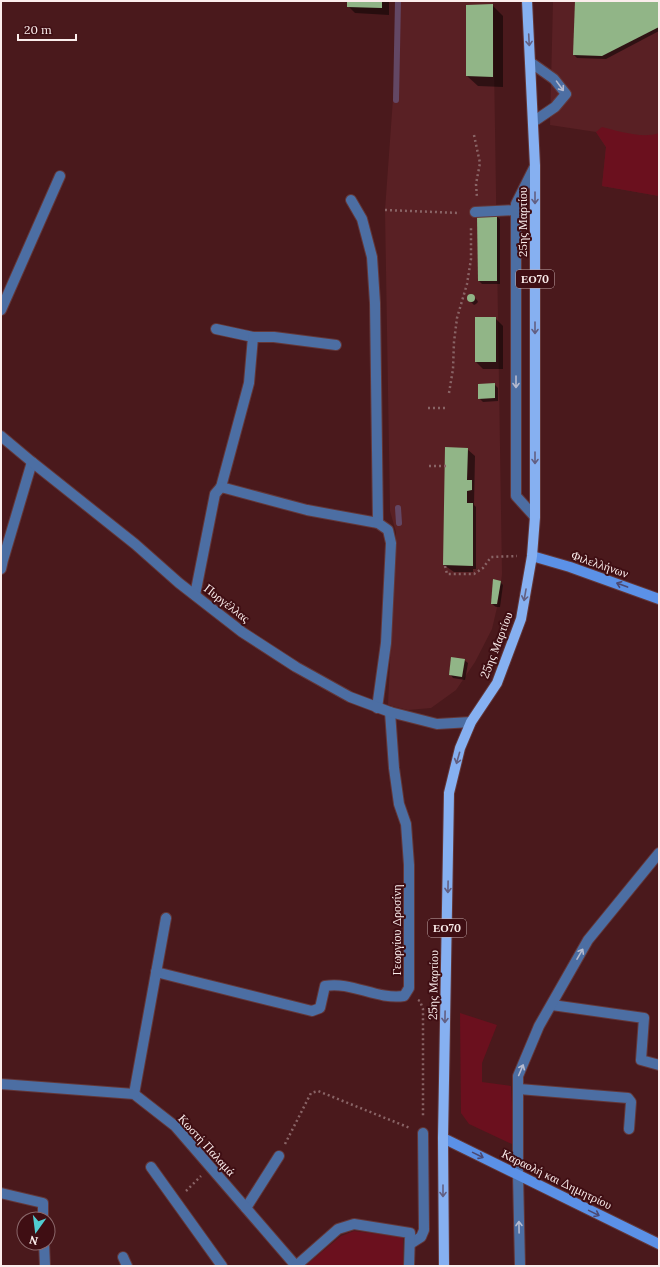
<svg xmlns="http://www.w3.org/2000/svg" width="660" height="1267" viewBox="0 0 660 1267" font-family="Lora,serif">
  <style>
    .built { fill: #592024 }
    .green { fill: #6b101e }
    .shadow { fill: #0007 }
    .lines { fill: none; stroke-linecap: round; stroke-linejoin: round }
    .stream { stroke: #634764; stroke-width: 6 }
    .building { fill: #91b587 }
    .service-casing { stroke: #633739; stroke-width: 12 }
    .minor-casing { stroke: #633739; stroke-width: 12 }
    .tertiary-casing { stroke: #633739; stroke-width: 12 }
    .secondary-casing { stroke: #633739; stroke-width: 12 }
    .primary-casing { stroke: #633739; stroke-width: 12 }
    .path { stroke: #896466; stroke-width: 2.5; stroke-dasharray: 2 3; stroke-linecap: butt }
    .service { stroke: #4c6ea3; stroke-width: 10 }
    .minor { stroke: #4c6ea3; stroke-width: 10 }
    .tertiary { stroke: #4c6ea3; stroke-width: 10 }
    .secondary { stroke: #5b91e7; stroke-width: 10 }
    .primary { stroke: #86b0f1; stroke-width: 10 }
    .oneway { stroke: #625f82 }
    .oneway2 { stroke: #b5bacf }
    .oneway3 { stroke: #4c4972 }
    .labels { text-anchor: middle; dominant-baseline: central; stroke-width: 4; stroke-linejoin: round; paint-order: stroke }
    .shield { fill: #3f0e13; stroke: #c3aaab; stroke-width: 1 }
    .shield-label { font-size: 11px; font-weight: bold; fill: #fbedec }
    .street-label { font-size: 12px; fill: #fbedec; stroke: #3f0e13 }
  </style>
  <rect width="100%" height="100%" fill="#4a191c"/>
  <!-- built -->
  <g class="built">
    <polygon points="400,1 493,1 502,574 499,599 492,629 475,662 456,690 431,708 408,710 388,705 396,532 390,511 385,210"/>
    <polygon points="553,1 659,1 659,196 602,186 606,147 596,132 550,125"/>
  </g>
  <!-- green -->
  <g class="green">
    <path d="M602 127C618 131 643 139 659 133V196L602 186 606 147 596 132Z"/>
    <polygon points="460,1013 497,1025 482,1063 482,1082 511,1086 514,1145 469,1124 461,1113"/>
    <polygon points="354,1231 403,1237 403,1266 305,1266 341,1236"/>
  </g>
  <!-- shadow -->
  <g class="shadow">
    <polygon points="348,1 389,1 389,15 355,13 348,6"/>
    <polygon points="576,1 659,1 659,31 606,59 577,58 574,55"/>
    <polygon points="492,5 503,16 503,87 478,86 467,76"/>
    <polygon points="496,216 500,219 500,284 482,284 479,281"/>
    <polygon points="469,295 472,295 477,300 478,302 476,304 474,305 468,299"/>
    <polygon points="476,318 495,318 503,326 503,369 483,369 476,362"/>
    <polygon points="494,384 498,388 498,401 483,402 479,398"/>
    <polygon points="467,449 475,456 474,505 476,507 476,569 473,569 473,572 454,572 444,565"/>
    <polygon points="500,582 503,585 500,607 496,607 492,604"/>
    <polygon points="464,660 468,663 465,680 453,678 450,674"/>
  </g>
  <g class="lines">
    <!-- stream -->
    <g class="stream">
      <polyline points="396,100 398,1"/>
      <polyline points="398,508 399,523"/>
    </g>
  </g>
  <!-- building -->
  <g class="building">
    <polygon points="347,1 382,1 382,8 347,7"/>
    <polygon points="575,1 659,1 659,27 602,56 573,55"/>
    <polygon points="493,4 493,77 466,76 466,5"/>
    <polygon points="497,215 497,281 478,281 477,217"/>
    <circle cx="471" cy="298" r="4"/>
    <rect x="475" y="317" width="21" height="45"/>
    <polygon points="495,383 495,398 478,399 478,384"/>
    <polygon points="445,447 468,448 467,480 472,480 472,490 467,491 467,503 473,503 473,566 443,565"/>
    <polygon points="493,579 501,581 497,604 491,604"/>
    <polygon points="451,657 465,659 462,677 449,675"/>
  </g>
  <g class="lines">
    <!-- service casing -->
    <g class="service-casing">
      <g id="service">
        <polyline points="530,62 554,79 566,94 555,107 533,122"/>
        <polyline points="351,200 362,219 372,257 375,303 378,523"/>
        <polyline points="475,212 516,210"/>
        <polyline points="1,310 60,176"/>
        <polyline points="216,329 253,337 249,383 221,487"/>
        <polyline points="253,337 274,337 336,345"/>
        <polyline points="535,517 516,496 516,204 535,166"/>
        <polyline points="1,569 3,560 32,462"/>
        <polyline points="246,1208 279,1156"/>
      </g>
    </g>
    <!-- minor casing -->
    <g class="minor-casing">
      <g id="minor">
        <polyline points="195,595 215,494 221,487 307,510 378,523 388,530 391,543 386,643 377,708"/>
        <path d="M156 972 312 1011 320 1008 325 986C351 981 377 1000 404 996L409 988V865L406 824 399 804 394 768 390 712"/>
        <polyline points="552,1005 644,1018 641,1060 659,1065"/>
        <polyline points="1,1084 134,1094 175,1126 296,1266"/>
        <polyline points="519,1089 628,1098 631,1102 629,1129"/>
        <polyline points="134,1094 166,918"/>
        <polyline points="151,1167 222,1266"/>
        <polyline points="1,1193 43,1203 43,1219"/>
        <polyline points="44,1243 45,1266"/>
        <polyline points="410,1244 421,1237 424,1230 423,1133"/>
        <polyline points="123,1257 127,1266"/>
        <polyline points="296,1266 338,1229 354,1224 410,1233 409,1266"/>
        <polyline points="520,1266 518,1175 518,1076 539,1026 588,940 659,853"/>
      </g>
    </g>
    <!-- tertiary casing -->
    <g class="tertiary-casing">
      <polyline id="tertiary" points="1,436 32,462 135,544 179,583 242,632 296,667 350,697 390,712 437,724 471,722"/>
    </g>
    <!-- secondary casing -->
    <g class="secondary-casing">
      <g id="secondary">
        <polyline points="532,556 570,567 659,599"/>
        <polyline points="443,1138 659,1244"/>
      </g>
    </g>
    <!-- primary casing -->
    <g class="primary-casing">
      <polyline id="primary" points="444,1266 443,1138 449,793 460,748 471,722 497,683 521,619 532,556 535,517 535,166 527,1"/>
    </g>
    <!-- path -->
    <g class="path">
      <polyline points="474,135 480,163 476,184 477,198"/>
      <polyline points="385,210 460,213"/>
      <polyline points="449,393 453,369 454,342 457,318 467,284 471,259 471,226"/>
      <polyline points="428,408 448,408"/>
      <polyline points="429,466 447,466"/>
      <polyline points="445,566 447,574 474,574 483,568 491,557 517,556"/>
      <polyline points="418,1000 420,1001 423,1009 423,1118"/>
      <polyline points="285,1144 311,1093 318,1091 410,1128"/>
      <polyline points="186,1191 201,1176"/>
    </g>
    <!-- service -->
    <use href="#service" class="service"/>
    <!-- minor -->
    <use href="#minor" class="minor"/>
    <!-- tertiary -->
    <use href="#tertiary" class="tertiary"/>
    <!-- secondary -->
    <use href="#secondary" class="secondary"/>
    <!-- primary -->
    <use href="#primary" class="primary"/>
  </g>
  <!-- one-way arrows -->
  <defs><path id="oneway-shaft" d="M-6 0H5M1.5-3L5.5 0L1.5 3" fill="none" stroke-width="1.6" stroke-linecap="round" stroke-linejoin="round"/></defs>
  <g class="oneway">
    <use href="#oneway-shaft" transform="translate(529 40) rotate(87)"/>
    <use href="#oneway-shaft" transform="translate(535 198) rotate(90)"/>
    <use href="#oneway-shaft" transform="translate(535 328) rotate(90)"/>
    <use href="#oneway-shaft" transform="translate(535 458) rotate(90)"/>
    <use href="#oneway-shaft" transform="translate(525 595) rotate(100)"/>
    <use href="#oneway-shaft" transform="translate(458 758) rotate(106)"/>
    <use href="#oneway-shaft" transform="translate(448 887) rotate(91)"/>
    <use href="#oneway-shaft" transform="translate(445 1017) rotate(91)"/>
    <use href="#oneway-shaft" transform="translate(443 1191) rotate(90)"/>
  </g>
  <g class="oneway2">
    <use href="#oneway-shaft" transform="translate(560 86) rotate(54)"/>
    <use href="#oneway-shaft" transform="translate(516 382) rotate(90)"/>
    <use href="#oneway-shaft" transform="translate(580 954) rotate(-60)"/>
    <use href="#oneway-shaft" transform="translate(521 1070) rotate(-67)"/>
    <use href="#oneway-shaft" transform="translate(519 1227) rotate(-91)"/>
  </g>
  <g class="oneway3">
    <use href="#oneway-shaft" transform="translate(622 585) rotate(-160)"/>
    <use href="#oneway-shaft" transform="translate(478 1155) rotate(26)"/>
    <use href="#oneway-shaft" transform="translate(594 1213) rotate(26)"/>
  </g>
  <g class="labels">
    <!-- shield labels -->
    <g class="shield">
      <rect x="516" y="270" width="38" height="18" rx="3"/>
      <rect x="428" y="919" width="38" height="18" rx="3"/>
    </g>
    <g class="shield-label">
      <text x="535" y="279">ΕΟ70</text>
      <text x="447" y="928">ΕΟ70</text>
    </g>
    <!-- street labels -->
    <g class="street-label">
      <text transform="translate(522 222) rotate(-90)">25ης Μαρτίου</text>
      <text transform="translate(600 564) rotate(19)">Φιλελλήνων</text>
      <text transform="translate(227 603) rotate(38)">Πυργέλλας</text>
      <text transform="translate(496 645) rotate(-69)">25ης Μαρτίου</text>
      <text transform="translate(396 930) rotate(-90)">Γεωργίου Δροσίνη</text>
      <text transform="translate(433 985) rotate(-89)">25ης Μαρτίου</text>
      <text transform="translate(207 1145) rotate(48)">Κωστή Παλαμά</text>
      <text transform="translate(557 1179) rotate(26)">Καραολή και Δημητρίου</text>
    </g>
  </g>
  <!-- border -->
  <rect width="660" height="1267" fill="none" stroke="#fbedec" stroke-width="4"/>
  <!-- north arrow -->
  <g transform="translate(36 1231) rotate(194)"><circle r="19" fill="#3f0e13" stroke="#8a676a"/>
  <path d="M0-3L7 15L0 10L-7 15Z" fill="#51ccd1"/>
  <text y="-6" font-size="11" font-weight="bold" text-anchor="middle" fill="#fbedec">N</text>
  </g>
  <!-- scale -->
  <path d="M18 34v6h58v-6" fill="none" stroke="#fbedec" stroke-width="2"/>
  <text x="24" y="34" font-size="12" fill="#fbedec" stroke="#3f0e13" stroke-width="3" paint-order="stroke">20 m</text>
</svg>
